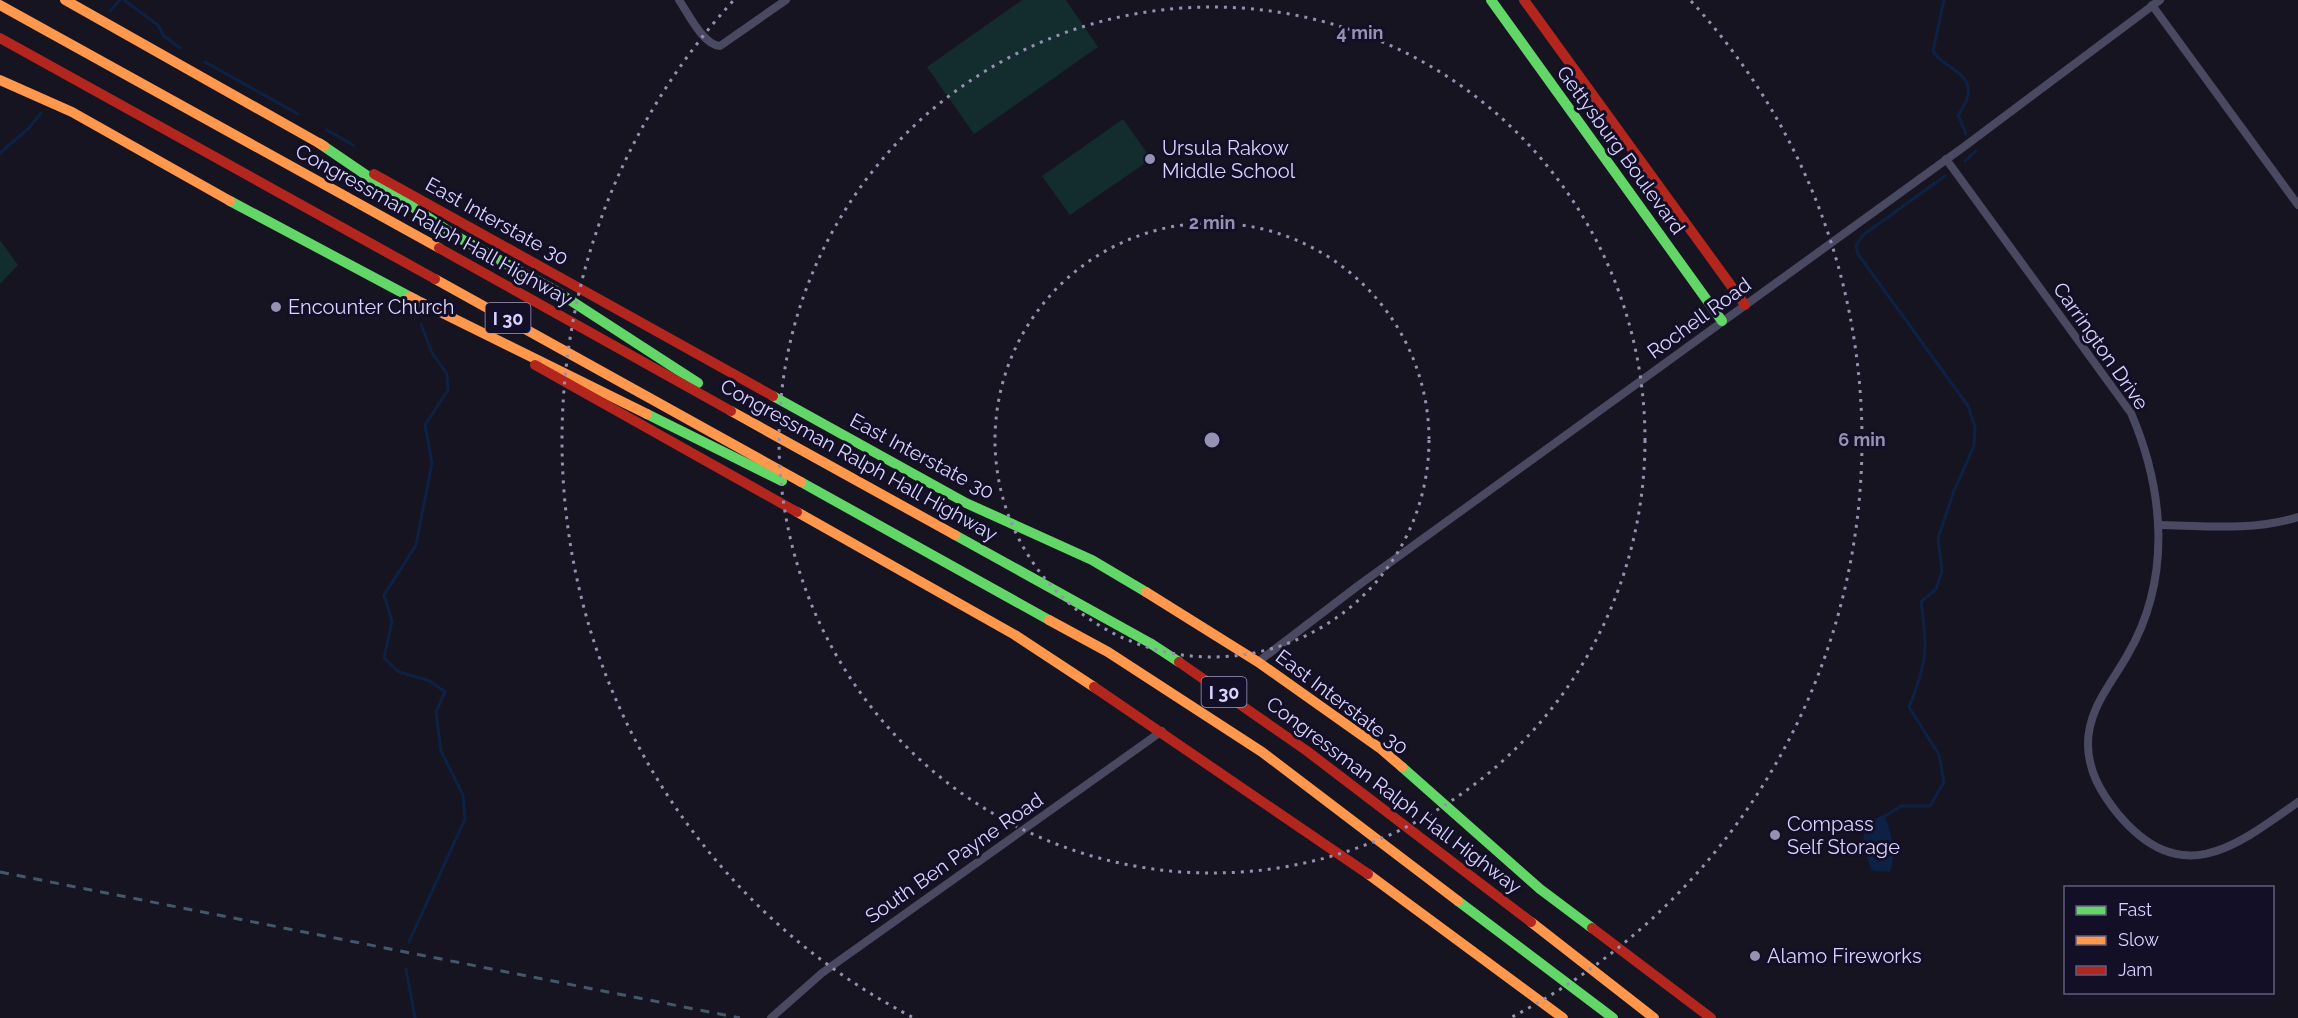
<svg xmlns="http://www.w3.org/2000/svg" width="2298" height="1018" viewBox="0 0 2298 1018" font-family="Raleway,sans-serif">
  <style>
    .green { fill: #132c2d }
    .water { fill: #0d2144 }
    .lines { fill: none; stroke-linecap: round; stroke-linejoin: round }
    .stream { stroke: #0d2144; stroke-width: 3 }
    .street { stroke: #4a4962; stroke-width: 8 }
    .fast { stroke: #63d668; stroke-width: 10 }
    .slow { stroke: #ff974d; stroke-width: 10 }
    .jam { stroke: #b3261e; stroke-width: 10 }
    .rail { stroke: #43596b; stroke-width: 3; stroke-dasharray: 9 8; stroke-linecap: butt }
    .ring { fill: none; stroke: #9591b1; stroke-width: 3; stroke-dasharray: 3 6 }
    .poi-dot { fill: #9591b1; stroke: #130f26; stroke-width: 2 }
    .labels { text-anchor: middle; dominant-baseline: central; stroke-width: 6; stroke-linejoin: round; paint-order: stroke }
    .shield { fill: #130f26; stroke: #9e99be; stroke-width: 1.5 }
    .shield-label { font-size: 18px; font-weight: bold; fill: #d9d4ff }
    .poi-label { font-size: 20px; fill: #d9d4ff; stroke: #130f26; text-anchor: start }
    .street-label { font-size: 20px; fill: #d9d4ff; stroke: #130f26 }
    .centre { fill: #9591b1; stroke: #130f26; stroke-width: 3 }
    .ring-label { font-size: 18px; text-anchor: middle; font-weight: bold; fill: #9591b1; stroke: #130f26; stroke-width: 6; stroke-linejoin: round; paint-order: stroke }
  </style>
  <rect width="100%" height="100%" fill="#161421"/>
  <!-- green -->
  <g class="green">
    <polygon points="1022,0 1066,0 1098,47 974,134 927,67"/>
    <polygon points="1123,119 1151,159 1070,215 1042,176"/>
    <polygon points="0,240 18,265 0,284"/>
  </g>
  <!-- water -->
  <path class="water" d="M1883 815C1891 826 1898 860 1889 872L1874 871 1871 868C1862 845 1856 826 1883 815Z"/>
  <g class="lines">
    <!-- stream -->
    <g class="stream">
      <polyline points="124,0 158,25 164,36 180,48"/>
      <path d="M1944 0 1933 51C1945 72 1988 74 1958 115L1966 134"/>
      <polyline points="110,11 120,0"/>
      <polyline points="205,62 298,114"/>
      <polyline points="327,130 353,145"/>
      <polyline points="0,153 29,128 41,113"/>
      <polyline points="1965,161 1976,151"/>
      <path d="M1882 818 1901 806H1930L1944 782 1939 755 1909 707C1927 663 1928 648 1921 602L1936 589 1942 571 1938 538 1954 491 1974 446 1975 427 1968 406 1858 254 1856 246 1863 235 1945 176"/>
      <polyline points="409,942 465,819 463,795 441,751 436,712 445,692 430,681 399,672 384,658 392,621 384,595 416,545 432,463 425,425 448,390 447,374 432,353 421,324"/>
      <polyline points="406,969 415,1018"/>
    </g>
    <!-- street -->
    <g class="street">
      <path d="M679 0C688 13 703 45 720 46L786 0"/>
      <polyline points="2152,5 2298,205"/>
      <path d="M1946 159 2131 413C2164 490 2172 578 2128 654 2112 683 2088 708 2088 744 2088 771 2101 793 2118 814 2181 889 2234 848 2298 802"/>
      <path d="M2159 525C2206 526 2253 531 2298 517"/>
      <polyline points="1258,662 1359,585 1965,146 2160,0"/>
      <polyline points="771,1018 822,973 1162,731"/>
    </g>
    <!-- fast -->
    <g class="fast">
      <polyline points="1491,0 1722,321"/>
      <polyline points="319,143 454,235 556,291 698,383"/>
      <polyline points="230,201 416,300"/>
      <polyline points="773,396 966,503 1092,560 1146,592"/>
      <polyline points="647,414 782,481"/>
      <polyline points="801,482 1049,620"/>
      <polyline points="955,535 1150,643 1179,662"/>
      <polyline points="1402,767 1540,889 1592,928"/>
      <polyline points="1458,901 1613,1018"/>
    </g>
    <!-- slow -->
    <g class="slow">
      <polyline points="65,0 324,146"/>
      <polyline points="0,5 439,248"/>
      <polyline points="0,80 72,112 230,201"/>
      <polyline points="435,279 801,482"/>
      <polyline points="410,297 647,414"/>
      <polyline points="731,411 955,535"/>
      <polyline points="797,512 1015,635 1094,687"/>
      <polyline points="1146,592 1258,662 1381,749 1402,767"/>
      <polyline points="1049,620 1108,652 1262,752 1458,901"/>
      <polyline points="1368,874 1563,1018"/>
      <polyline points="1531,922 1654,1018"/>
    </g>
    <!-- jam -->
    <g class="jam">
      <polyline points="1524,0 1745,305"/>
      <polyline points="0,38 435,279"/>
      <polyline points="374,174 773,396"/>
      <polyline points="439,248 731,411"/>
      <polyline points="535,365 797,512"/>
      <polyline points="1179,662 1307,751 1531,922"/>
      <polyline points="1094,687 1368,874"/>
      <polyline points="1592,928 1711,1018"/>
    </g>
    <!-- rail -->
    <polyline class="rail" points="0,872 740,1018"/>
  </g>
  <!-- distance rings -->
  <g class="ring">
    <circle cx="1212" cy="440" r="217"/>
    <circle cx="1212" cy="440" r="433"/>
    <path d="M912 1017A650 650 0 0 1 733 1M1691 1A650 650 0 0 1 1512 1017"/>
  </g>
  <!-- markers -->
  <g class="poi-dot">
    <circle cx="1150" cy="159" r="6"/>
    <circle cx="276" cy="307" r="6"/>
    <circle cx="1775" cy="835" r="6"/>
    <circle cx="1755" cy="956" r="6"/>
  </g>
  <g class="labels">
    <!-- shield labels -->
    <g class="shield">
      <rect x="485.5" y="303" width="45" height="30" rx="4.5"/>
      <rect x="1201.5" y="677" width="45" height="30" rx="4.5"/>
    </g>
    <g class="shield-label">
      <text x="508" y="318">I 30</text>
      <text x="1224" y="692">I 30</text>
    </g>
    <!-- poi labels -->
    <g class="poi-label">
      <text x="1162" y="148">Ursula Rakow<tspan x="1162" dy="23">Middle School</tspan></text>
      <text x="288" y="307">Encounter Church</text>
      <text x="1787" y="824">Compass<tspan x="1787" dy="23">Self Storage</tspan></text>
      <text x="1767" y="956">Alamo Fireworks</text>
    </g>
    <!-- street labels -->
    <g class="street-label">
      <text transform="translate(1621 150) rotate(54)">Gettysburg Boulevard</text>
      <text transform="translate(497 221) rotate(29)">East Interstate 30</text>
      <text transform="translate(434 225) rotate(29)">Congressman Ralph Hall Highway</text>
      <text transform="translate(1699 318) rotate(-36)">Rochell Road</text>
      <text transform="translate(2101 346) rotate(55)">Carrington Drive</text>
      <text transform="translate(922 456) rotate(28)">East Interstate 30</text>
      <text transform="translate(859 460) rotate(29)">Congressman Ralph Hall Highway</text>
      <text transform="translate(1342 702) rotate(37)">East Interstate 30</text>
      <text transform="translate(1394 795) rotate(37)">Congressman Ralph Hall Highway</text>
      <text transform="translate(954 858) rotate(-35)">South Ben Payne Road</text>
    </g>
  </g>
  <circle cx="1212" cy="440" r="9" class="centre"/>
  <g class="ring-label">
    <text x="1360" y="39">4 min</text>
    <text x="1212" y="229">2 min</text>
    <text x="1862" y="446">6 min</text>
  </g>
  <!-- legend -->
  <rect x="2064" y="886" width="210" height="108" fill="#130f26" stroke="#625e7d" stroke-width="1.5"/>
  <rect x="2076" y="906" width="30" height="9" fill="#63d668" stroke="#625e7d" stroke-width="1.5"/>
  <text x="2118" y="916" font-size="18" fill="#d9d4ff">Fast</text>
  <rect x="2076" y="936" width="30" height="9" fill="#ff974d" stroke="#625e7d" stroke-width="1.5"/>
  <text x="2118" y="946" font-size="18" fill="#d9d4ff">Slow</text>
  <rect x="2076" y="966" width="30" height="9" fill="#b3261e" stroke="#625e7d" stroke-width="1.5"/>
  <text x="2118" y="976" font-size="18" fill="#d9d4ff">Jam</text>
</svg>
